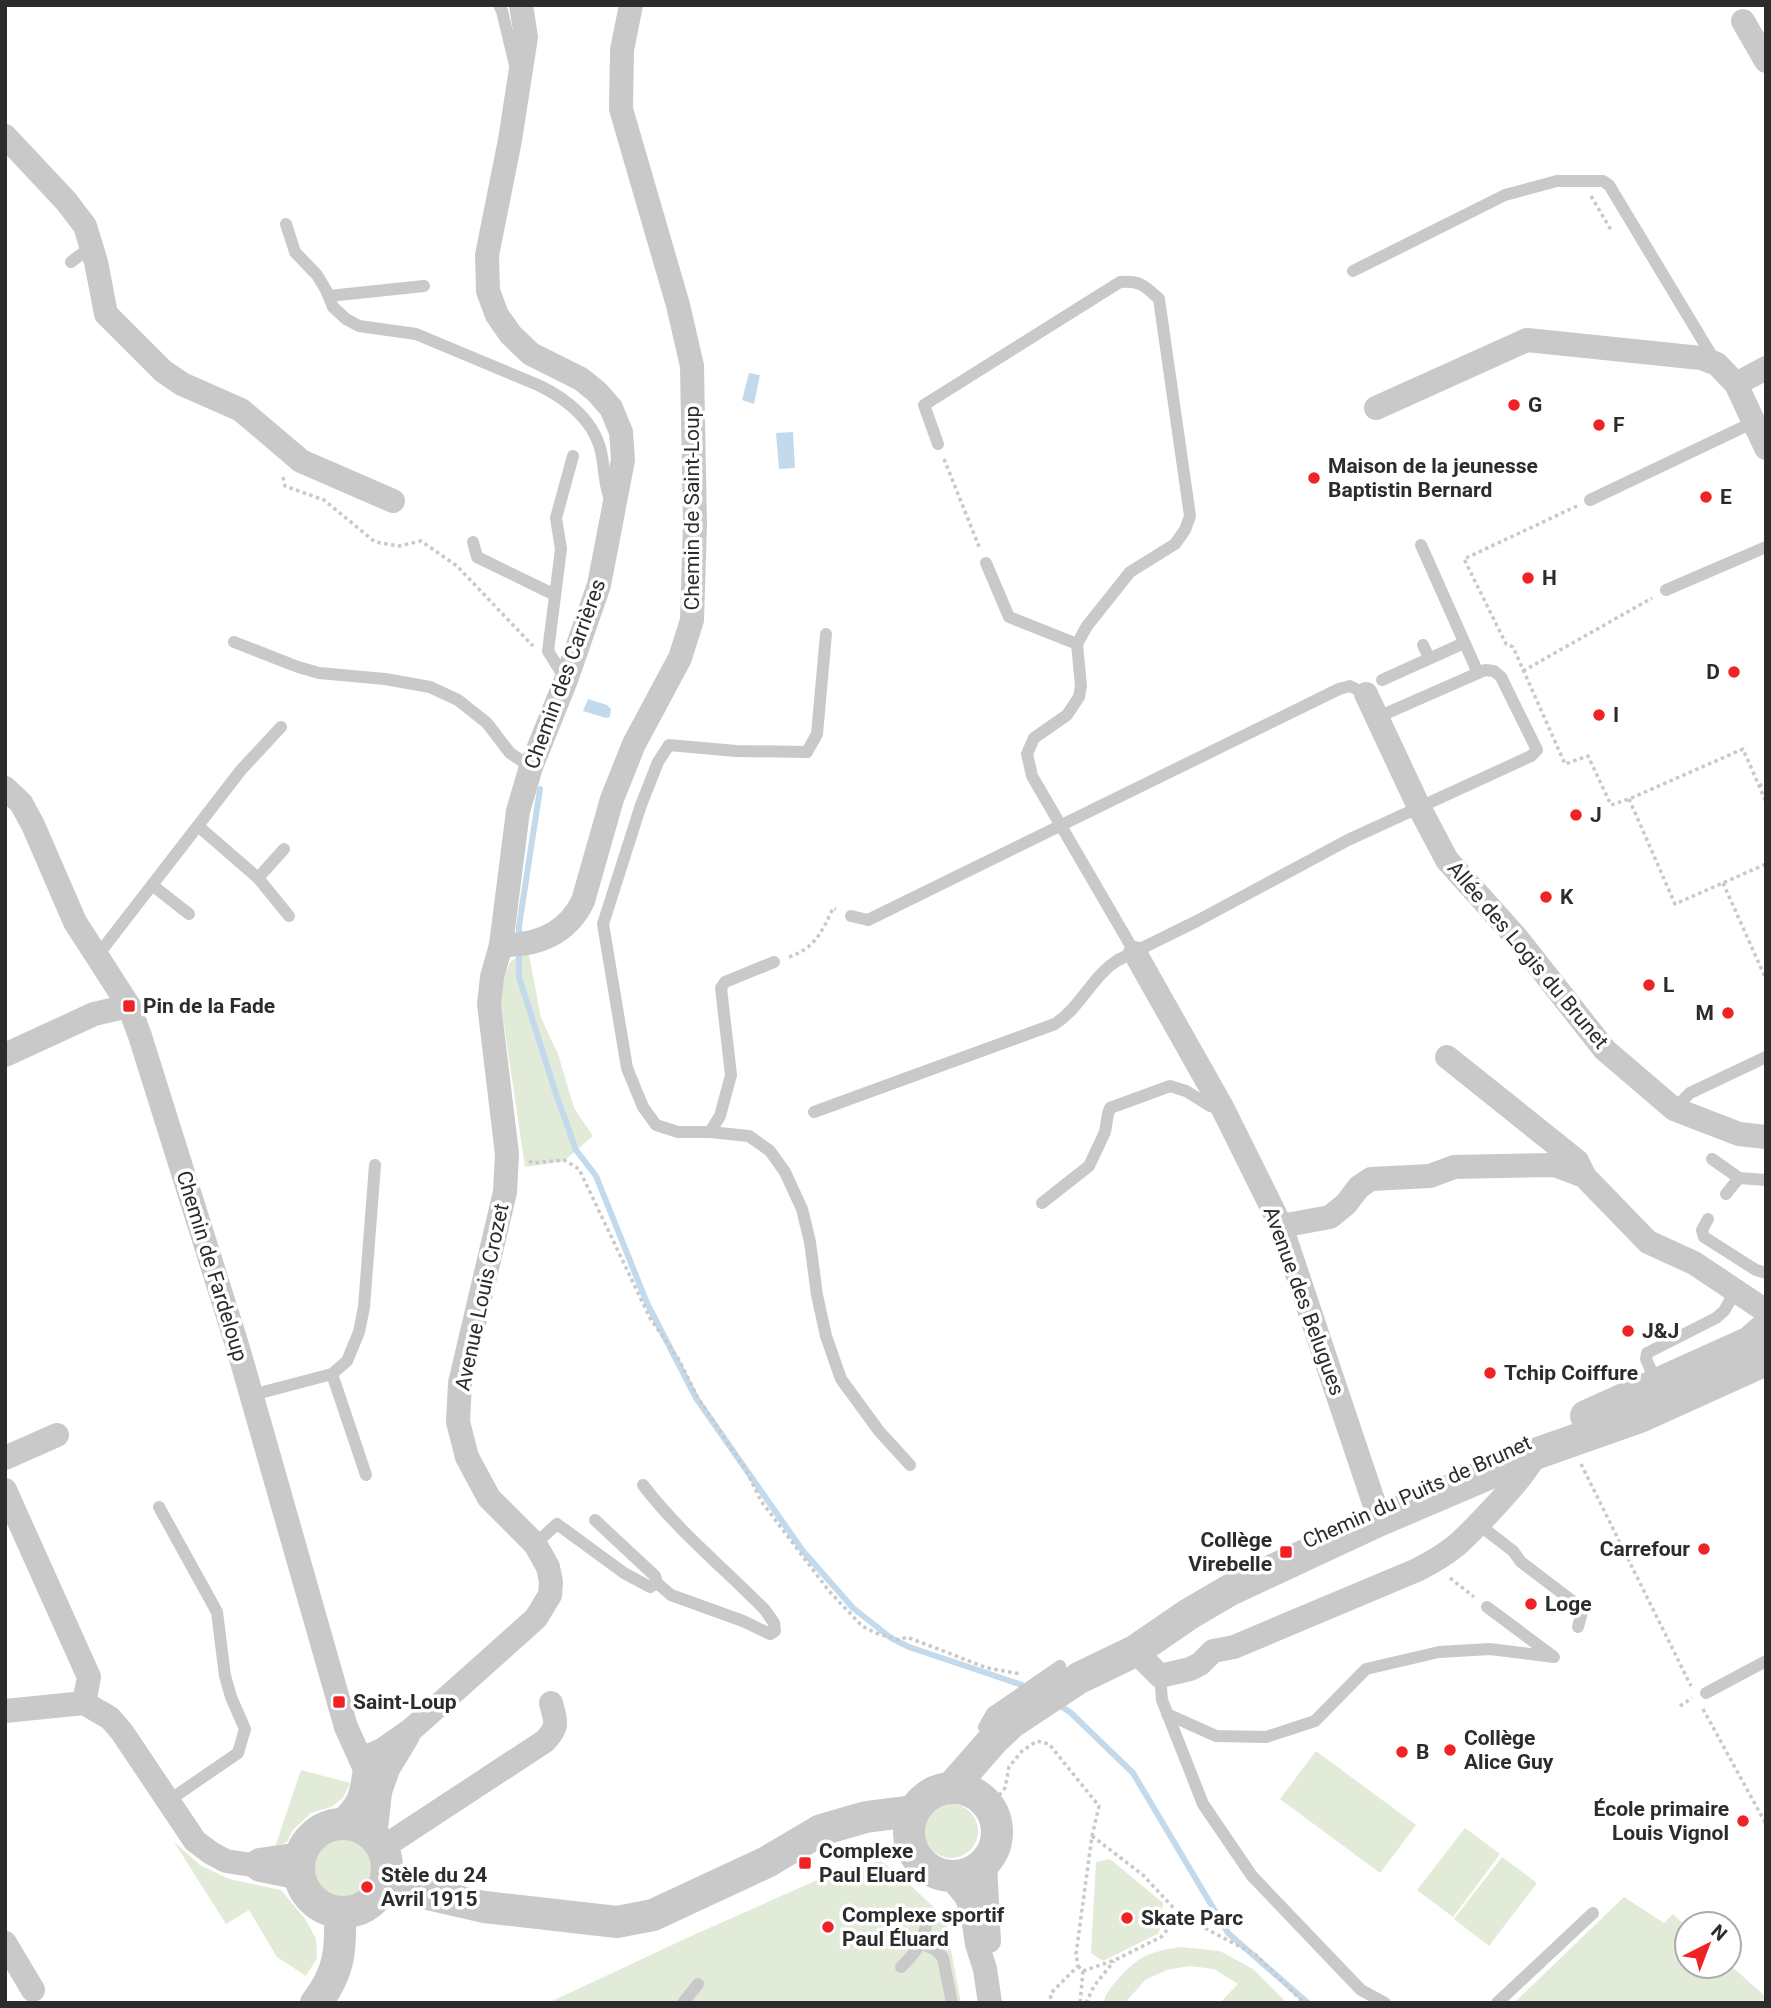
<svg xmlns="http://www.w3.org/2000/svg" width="1771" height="2008" viewBox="0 0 1771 2008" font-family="Roboto,sans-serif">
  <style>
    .green { fill: #e1ebd8 }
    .water { fill: #c3daec }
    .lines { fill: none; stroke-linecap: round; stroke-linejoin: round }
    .stream { stroke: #c3daec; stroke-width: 6 }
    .path { stroke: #c9c9c9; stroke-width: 3.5; stroke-dasharray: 3.5 3.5; stroke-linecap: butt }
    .service { stroke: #c9c9c9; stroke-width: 12 }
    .minor { stroke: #c9c9c9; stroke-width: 24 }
    .tertiary { stroke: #c9c9c9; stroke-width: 32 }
    .poi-dot { fill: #ef2325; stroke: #fff; stroke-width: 2.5 }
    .labels { text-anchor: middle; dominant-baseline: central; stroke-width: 7; stroke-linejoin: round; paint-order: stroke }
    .poi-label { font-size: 21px; font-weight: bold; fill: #2c2c2c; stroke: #fff; text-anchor: start }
    .street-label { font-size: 21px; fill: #2c2c2c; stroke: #fff }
  </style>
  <rect width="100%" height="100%" fill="#fff"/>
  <!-- green -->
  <g class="green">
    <polygon points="528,950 541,1018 558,1054 574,1108 593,1136 564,1161 525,1167 499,991 510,962"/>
    <polygon points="1316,1751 1416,1825 1380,1873 1280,1799"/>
    <polygon points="301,1770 350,1783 343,1798 331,1807 311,1813 293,1830 287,1842 275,1847"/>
    <circle cx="951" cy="1831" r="27"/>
    <polygon points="1465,1828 1500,1854 1453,1917 1417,1890"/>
    <circle cx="342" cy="1867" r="31"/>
    <polygon points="174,1842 200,1865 229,1879 281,1890 306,1920 316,1939 317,1958 306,1976 277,1957 249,1910 226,1924"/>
    <polygon points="1502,1857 1537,1883 1489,1946 1454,1919"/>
    <polygon points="1110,1859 1163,1903 1159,1933 1103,1961 1091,1953 1096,1862"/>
    <polygon points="881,1861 902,1877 945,1918 961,2003 548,2003 689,1937 842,1869"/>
    <polygon points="1624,1897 1664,1923 1673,1914 1687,1927 1687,1966 1729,1966 1729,1964 1766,1997 1761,2003 1514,2003"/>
    <path d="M1180 1947 1220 1951 1253 1969 1287 2003H1220L1238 1984 1214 1969 1189 1966 1167 1970 1145 1980 1125 2003H1103C1106 1993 1111 1987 1118 1979 1138 1956 1150 1952 1180 1947Z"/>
  </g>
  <!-- water -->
  <g class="water">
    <polygon points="749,373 760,375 754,404 742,400"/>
    <polygon points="793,432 795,468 779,469 776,433"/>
    <polygon points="588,699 607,705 611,709 610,717 606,718 583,711"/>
  </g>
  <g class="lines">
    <!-- stream -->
    <g class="stream">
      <polyline points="519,940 519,926 540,789"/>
      <polyline points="519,951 519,977 556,1094 576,1150 596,1176 647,1303 696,1398 803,1551 853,1608 891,1638 909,1647 1028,1687"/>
      <polyline points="1058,1704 1071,1713 1133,1773 1228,1933 1308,2003"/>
    </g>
    <!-- path -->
    <g class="path">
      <polyline points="1591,196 1611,230"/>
      <polyline points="944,459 980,549"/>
      <polyline points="283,477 285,486 324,500 375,542 399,546 421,541 457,566 533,646"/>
      <polyline points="1577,506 1464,559 1506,644 1513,647 1565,764 1588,756 1611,805 1629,799 1743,749 1766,802"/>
      <polyline points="1523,671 1652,598"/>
      <polyline points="1759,786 1766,782"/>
      <polyline points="1629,799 1675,904 1766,864"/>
      <polyline points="1723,883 1766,979"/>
      <path d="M789 957C815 948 822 932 833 908L836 909"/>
      <polyline points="529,1161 533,1163 564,1160 579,1169 650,1318 679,1360 698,1398 746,1470 761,1501 829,1591 862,1626 876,1633 899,1640 907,1637 987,1668 1021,1674"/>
      <polyline points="1581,1464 1691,1686"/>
      <polyline points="1450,1578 1474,1597"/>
      <polyline points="1680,1706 1692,1698"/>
      <polyline points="1703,1709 1766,1824"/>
      <polyline points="990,1806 1005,1788 1009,1767 1022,1751 1037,1741 1049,1744 1099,1806 1092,1836 1076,1954 1078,1966 1051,1993 1050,2003"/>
      <polyline points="1092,1836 1143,1875 1180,1915 1256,1955 1304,2003"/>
      <polyline points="1078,1966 1083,1971 1080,2003"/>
      <polyline points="1083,1971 1115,1960 1161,1937 1180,1915"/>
      <polyline points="1086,2003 1094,1986 1114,1961"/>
    </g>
    <!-- service -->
    <g class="service">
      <polyline points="499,5 502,11 515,65"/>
      <path d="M286 224 295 252 317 275 326 290 333 307 346 319 359 326 416 334 538 385C568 399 597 423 602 457 605 473 604 487 611 501"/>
      <polyline points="71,262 92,246"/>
      <polyline points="1353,271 1505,195 1557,181 1603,181 1609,185 1715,361"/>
      <polyline points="329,296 424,286"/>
      <path d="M938 444 924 405 1120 282C1140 280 1145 286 1159 299L1190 516 1185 530 1175 544 1130 572 1087 626 1077 644 1081 686 1079 697 1067 715 1034 738 1027 754 1032 776 1135 953"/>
      <polyline points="1590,500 1754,422"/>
      <polyline points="473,542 477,557 555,595"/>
      <polyline points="1421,545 1478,673"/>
      <polyline points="986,563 1009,617 1077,644"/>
      <polyline points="1666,590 1766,547"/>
      <polyline points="826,634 817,734 807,752 736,751 669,745 658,762 641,805 603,924 627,1068 643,1107 656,1125 678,1132 710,1132 749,1136 770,1151 785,1172 802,1209 810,1242 817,1295 826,1336 841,1379 879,1431 910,1465"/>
      <polyline points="234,642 298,667 319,673 385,679 430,687 458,700 487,723 510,753 531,767"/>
      <polyline points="1423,645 1429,658"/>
      <polyline points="566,680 548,651 561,549 556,518 573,456"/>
      <polyline points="1382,680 1464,643"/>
      <polyline points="198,826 258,878 289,916"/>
      <polyline points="258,878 284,849"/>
      <polyline points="152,885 189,914"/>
      <polyline points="851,916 868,920 1339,689 1350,686 1366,694"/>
      <polyline points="96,956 101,951 241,770 281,727"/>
      <polyline points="1674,1109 1690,1093 1766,1057"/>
      <path d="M814 1112 1055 1024C1081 1007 1092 976 1118 960L1197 921 1348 840 1531 756 1537 750 1501 677 1494 671 1485 670 1378 717"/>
      <polyline points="710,1132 720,1116 731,1075 721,988 725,982 774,962"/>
      <polyline points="1712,1159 1739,1178"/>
      <polyline points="1726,1194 1739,1178 1766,1180"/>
      <polyline points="1042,1203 1089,1166 1105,1132 1108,1114 1110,1108 1170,1086 1186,1091 1210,1106 1219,1108"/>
      <polyline points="1708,1219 1702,1230 1704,1237 1756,1270 1766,1273"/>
      <polyline points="332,1374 366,1475"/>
      <polyline points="1657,1384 1646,1359 1647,1353 1716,1318 1724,1311 1736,1290"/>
      <polyline points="252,1395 332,1374 347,1361 359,1332 364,1307 375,1165"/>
      <path d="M643 1485C678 1531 725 1569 765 1610L774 1623 775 1631 770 1634 743 1621 671 1595 657 1583"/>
      <polyline points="159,1507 217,1612 225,1676 231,1697 245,1729 238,1753 168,1801"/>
      <polyline points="1478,1524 1513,1551 1521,1562 1575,1603 1582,1612 1578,1627"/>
      <polyline points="535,1544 557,1524 624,1573 650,1587 657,1583 655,1576 595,1520"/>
      <polyline points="1160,1676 1162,1700 1203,1804 1252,1876 1361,1990 1385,2003"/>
      <polyline points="1706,1693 1766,1661"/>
      <polyline points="1167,1714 1216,1736 1266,1737 1315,1721 1366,1669 1439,1652 1490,1649 1554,1657 1487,1607"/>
      <polyline points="993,1737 984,1727 992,1713 1060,1666"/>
      <polyline points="921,1943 936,1950 943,1958 952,2003"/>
      <path d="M901 1967C919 1950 922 1942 928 1919"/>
      <polyline points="683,2003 698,1984"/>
      <polyline points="1497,2003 1593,1913"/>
    </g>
    <!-- minor -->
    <g class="minor">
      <polyline points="1743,21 1766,61"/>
      <polyline points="5,136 66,201 85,226 96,262 106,314 163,371 182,384 241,410 301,461 393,501"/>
      <polyline points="1736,384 1766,368"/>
      <polyline points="1376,408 1527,340 1701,358 1717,364 1736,384 1766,448"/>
      <polyline points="1366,694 1419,807 1447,860 1516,937 1605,1050 1674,1109 1739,1134 1766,1137"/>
      <polyline points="5,788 21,803 33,825 75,922 129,1006 140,1036 238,1348 346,1727 365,1769 380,1792 375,1838"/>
      <path d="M501 945C537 946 567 934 583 901L612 799 634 744 680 658 692 620 695 525 692 366 678 305 621 109 622 50 631 5"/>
      <polyline points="1135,953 1223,1109 1281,1226 1376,1509"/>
      <polyline points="5,1055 94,1014 129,1006"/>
      <polyline points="1447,1057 1577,1161 1584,1175"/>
      <polyline points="1281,1226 1330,1217 1346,1204 1359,1187 1371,1179 1430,1176 1454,1167 1555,1165 1584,1176 1648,1242 1694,1263 1766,1311"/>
      <polyline points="5,1458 57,1435"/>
      <polyline points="5,1490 89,1677 84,1703"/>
      <path d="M1135 1651 1160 1676 1190 1669 1200 1664 1213 1651 1234 1647 1417 1570C1431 1563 1446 1554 1458 1544 1472 1531 1533 1469 1535 1454"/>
      <polyline points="5,1711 84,1703 110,1718 122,1732 195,1841 211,1853 226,1861 252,1865 260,1870 300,1878"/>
      <polyline points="361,1759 382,1750 412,1729 536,1618 550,1595 551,1582 548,1567 535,1544 489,1498 467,1457 458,1422 460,1383 505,1192 507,1154 489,1004 492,977 501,945 518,811 531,767 566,680 599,585 623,460 621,432 611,408 597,392 581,379 531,354 511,335 497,315 488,291 487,255 510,140 526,37 521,5"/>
      <polyline points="380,1792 388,1769 408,1736"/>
      <path d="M339 1824C360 1803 361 1798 365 1769"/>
      <path d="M382 1848 545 1741C559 1726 556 1722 551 1703"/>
      <polyline points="985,1863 989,1941"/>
      <polyline points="253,1865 259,1860 300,1854"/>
      <polyline points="949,1876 966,1896 972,1911 977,1944 985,1969 990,2003"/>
      <polyline points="5,1943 33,1990"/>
    </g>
    <!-- tertiary -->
    <g class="tertiary">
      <polyline points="1586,1416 1750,1342 1766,1328"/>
      <polyline points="952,1787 994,1739 1011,1723 1079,1678 1135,1651 1189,1614 1230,1590 1378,1521 1535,1454 1640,1417 1766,1360"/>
      <circle cx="953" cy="1832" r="44"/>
      <circle cx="343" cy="1868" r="44"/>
      <polyline points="384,1884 484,1907 617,1922 653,1915 767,1862 821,1830 866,1817 913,1811"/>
      <path d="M316 2003C340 1972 341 1950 340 1912"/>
    </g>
  </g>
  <!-- markers -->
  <g class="poi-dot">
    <circle cx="1514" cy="405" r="7"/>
    <circle cx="1599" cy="425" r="7"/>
    <circle cx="1314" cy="478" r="7"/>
    <circle cx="1706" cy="497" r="7"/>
    <circle cx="1528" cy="578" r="7"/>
    <circle cx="1734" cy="672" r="7"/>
    <circle cx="1599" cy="715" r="7"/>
    <circle cx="1576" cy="815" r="7"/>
    <circle cx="1546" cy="897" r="7"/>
    <circle cx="1649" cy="985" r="7"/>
    <rect x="122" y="999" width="14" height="14" rx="3.5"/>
    <circle cx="1728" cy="1013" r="7"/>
    <circle cx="1628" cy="1331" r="7"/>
    <circle cx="1490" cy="1373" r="7"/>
    <circle cx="1704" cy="1549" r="7"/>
    <rect x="1279" y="1545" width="14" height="14" rx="3.5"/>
    <circle cx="1531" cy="1604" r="7"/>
    <rect x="332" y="1695" width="14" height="14" rx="3.5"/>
    <circle cx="1450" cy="1750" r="7"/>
    <circle cx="1402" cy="1752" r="7"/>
    <circle cx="1743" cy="1821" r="7"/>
    <rect x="798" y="1856" width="14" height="14" rx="3.5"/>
    <circle cx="367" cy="1887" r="7"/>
    <circle cx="1127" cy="1918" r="7"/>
    <circle cx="828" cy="1927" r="7"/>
  </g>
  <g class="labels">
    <!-- poi labels -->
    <g class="poi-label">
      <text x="1528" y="405">G</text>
      <text x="1613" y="425">F</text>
      <text x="1328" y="466">Maison de la jeunesse<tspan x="1328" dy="24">Baptistin Bernard</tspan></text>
      <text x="1720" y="497">E</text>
      <text x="1542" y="578">H</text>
      <text x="1720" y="672" text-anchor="end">D</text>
      <text x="1613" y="715">I</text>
      <text x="1590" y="815">J</text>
      <text x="1560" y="897">K</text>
      <text x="1663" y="985">L</text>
      <text x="143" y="1006">Pin de la Fade</text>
      <text x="1714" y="1013" text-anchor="end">M</text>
      <text x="1642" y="1331">J&amp;J</text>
      <text x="1504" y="1373">Tchip Coiffure</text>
      <text x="1272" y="1540" text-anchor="end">Collège<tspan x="1272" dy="24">Virebelle</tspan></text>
      <text x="1690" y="1549" text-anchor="end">Carrefour</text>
      <text x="1545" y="1604">Loge</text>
      <text x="353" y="1702">Saint-Loup</text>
      <text x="1464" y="1738">Collège<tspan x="1464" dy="24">Alice Guy</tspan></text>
      <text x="1416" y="1752">B</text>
      <text x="1729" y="1809" text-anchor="end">École primaire<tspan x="1729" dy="24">Louis Vignol</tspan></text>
      <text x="819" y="1851">Complexe<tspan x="819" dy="24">Paul Eluard</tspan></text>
      <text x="381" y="1875">Stèle du 24<tspan x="381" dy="24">Avril 1915</tspan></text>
      <text x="842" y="1915">Complexe sportif<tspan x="842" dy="24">Paul Éluard</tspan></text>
      <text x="1141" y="1918">Skate Parc</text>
    </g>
    <!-- street labels -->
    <g class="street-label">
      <text transform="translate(692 508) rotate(-90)">Chemin de Saint-Loup</text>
      <text transform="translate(565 674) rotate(-70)">Chemin des Carrières</text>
      <text transform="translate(1528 955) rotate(50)">Allée des Logis du Brunet</text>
      <text transform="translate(212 1266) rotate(73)">Chemin de Fardeloup</text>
      <text transform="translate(482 1297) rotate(-78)">Avenue Louis Crozet</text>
      <text transform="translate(1304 1301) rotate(70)">Avenue des Belugues</text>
      <text transform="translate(1417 1492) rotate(-24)">Chemin du Puits de Brunet</text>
    </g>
  </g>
  <!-- border -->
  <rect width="1771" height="2008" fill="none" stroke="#2c2c2c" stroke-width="14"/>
  <!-- north arrow -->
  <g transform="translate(1708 1945) rotate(42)"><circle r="33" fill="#ffffff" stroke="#ababab" stroke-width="2"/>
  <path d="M0-5L12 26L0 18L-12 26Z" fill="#ef2325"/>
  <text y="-10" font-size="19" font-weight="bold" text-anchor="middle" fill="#2c2c2c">N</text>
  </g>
</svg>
